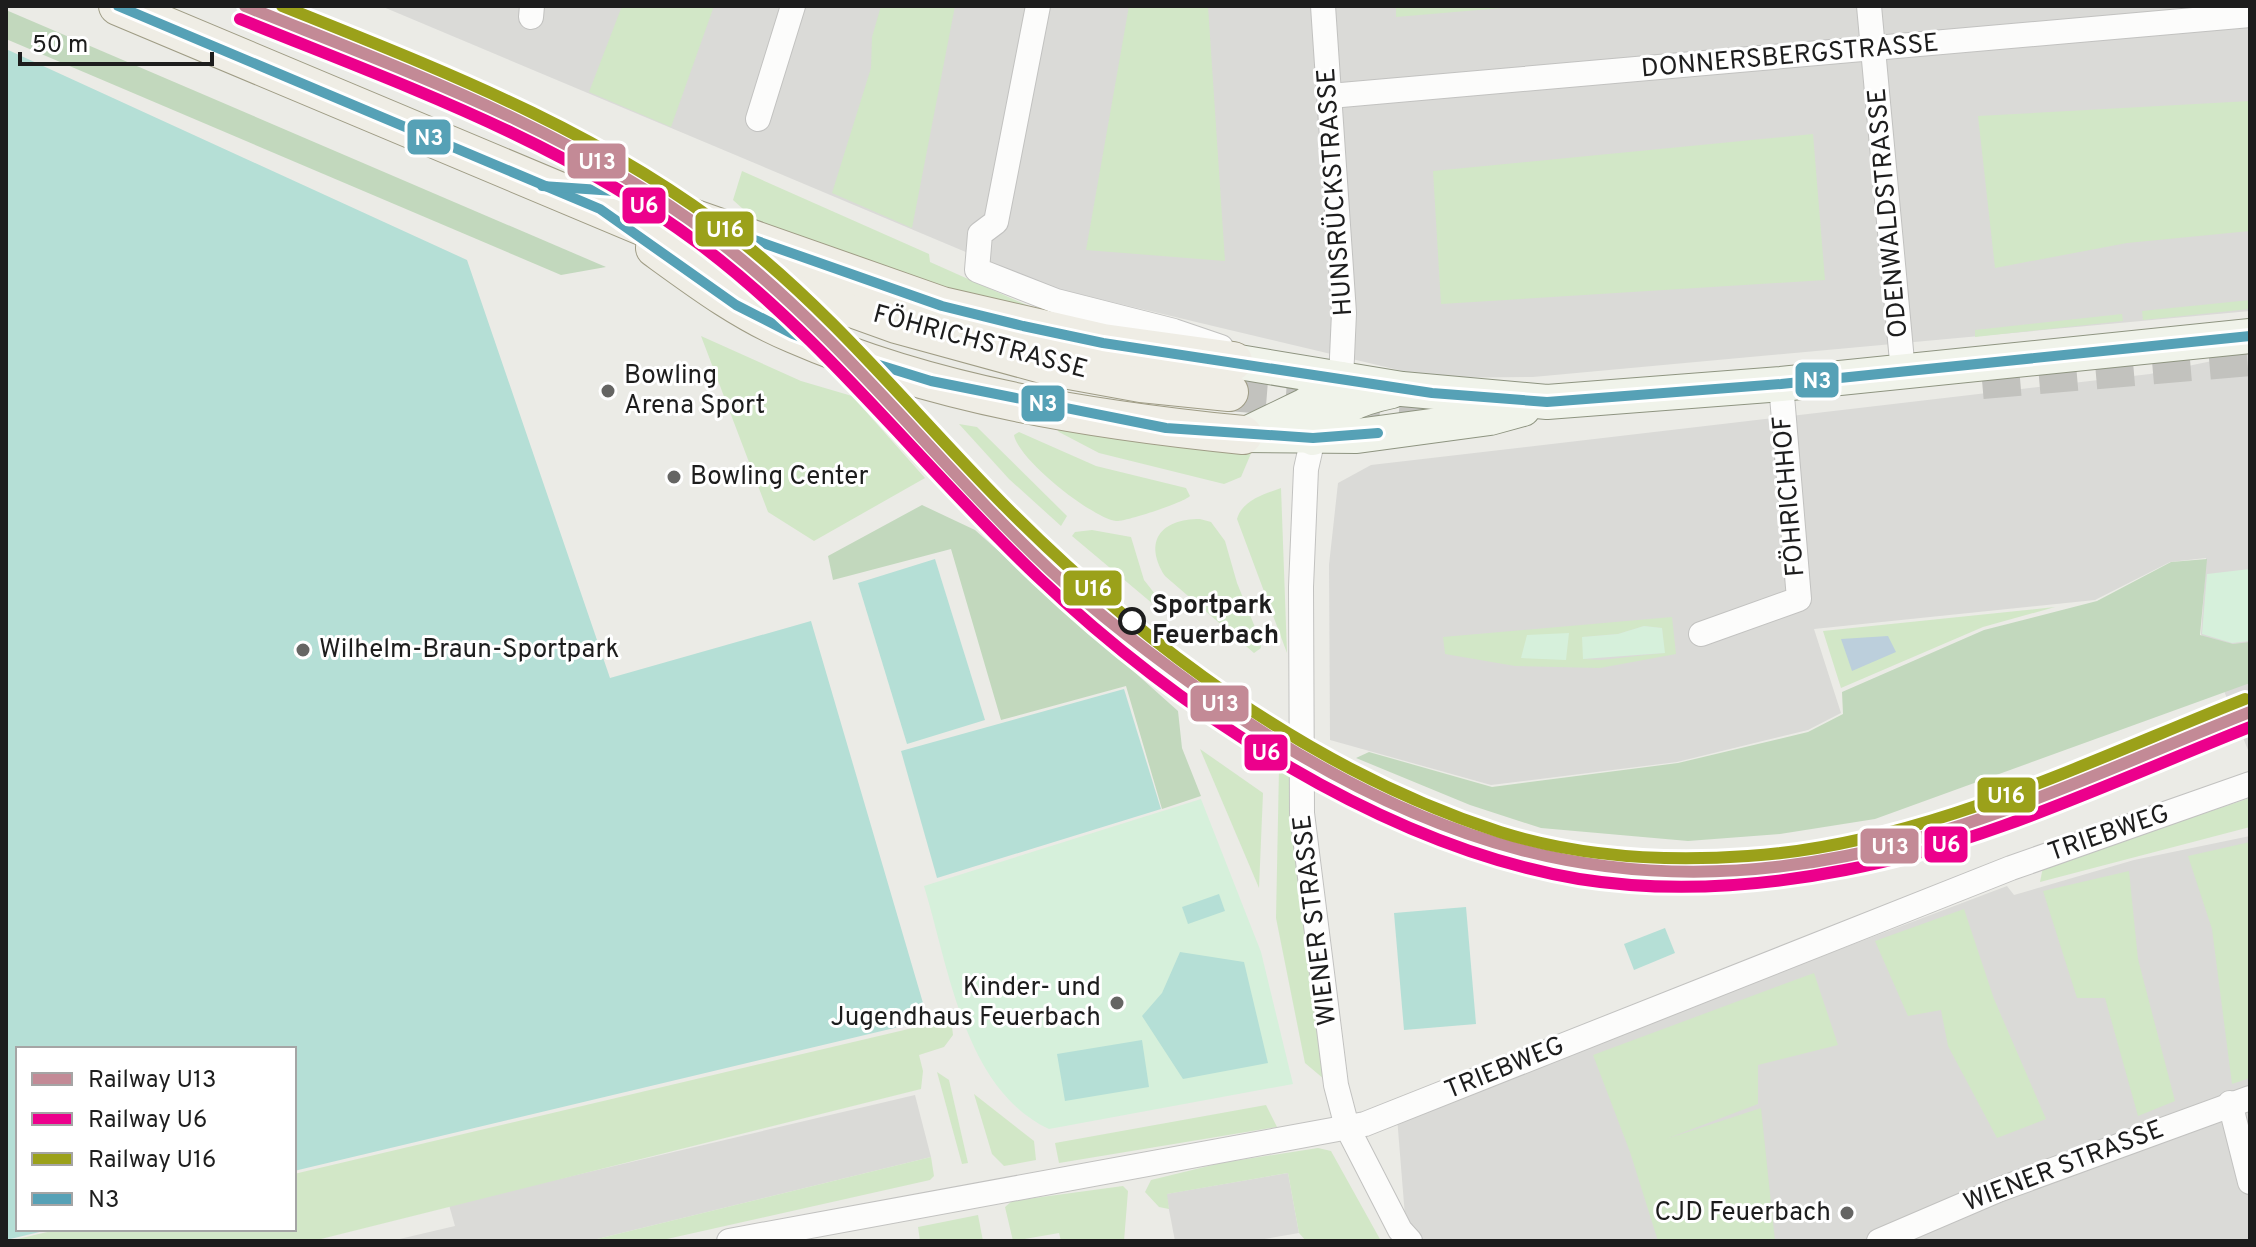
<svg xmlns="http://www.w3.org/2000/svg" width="2256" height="1247" viewBox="0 0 2256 1247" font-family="Overpass,sans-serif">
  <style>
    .residential { fill: #dadad7 }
    .grass { fill: #d2e7c7; fill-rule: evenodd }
    .forest { fill: #c2d8bd }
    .park { fill: #d6f0db }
    .pitch { fill: #b5dfd6 }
    .water { fill: #bccfdc }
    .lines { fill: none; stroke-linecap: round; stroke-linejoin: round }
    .primary-tunnel { stroke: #c2c2be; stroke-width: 38; stroke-dasharray: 38 19; stroke-linecap: butt }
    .street-casing { stroke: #c2c2c0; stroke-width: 26 }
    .secondary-casing { stroke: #8e9480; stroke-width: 36 }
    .primary-casing { stroke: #9f9c85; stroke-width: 40 }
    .street { stroke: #fcfcfb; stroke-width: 24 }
    .secondary { stroke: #f0f3ea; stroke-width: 34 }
    .primary { stroke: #efede5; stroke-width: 38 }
    .bus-1-casing { stroke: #fff; stroke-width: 16 }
    .bus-1 { stroke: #56a1b6; stroke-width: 10 }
    .rail-1-casing { stroke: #fff; stroke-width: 18 }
    .rail-2-casing { stroke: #fff; stroke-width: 18 }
    .rail-3-casing { stroke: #fff; stroke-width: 18 }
    .rail-1 { stroke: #c38a96; stroke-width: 12 }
    .rail-2 { stroke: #ec008c; stroke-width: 12 }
    .rail-3 { stroke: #9ba11a; stroke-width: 12 }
    .poi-dot { fill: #656563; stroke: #fff; stroke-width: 3 }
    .stop-dot { fill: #fff; stroke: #1d1d1d; stroke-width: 4 }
    .labels { text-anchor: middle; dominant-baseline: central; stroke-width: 6; stroke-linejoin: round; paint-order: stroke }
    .street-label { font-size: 26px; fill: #1d1d1d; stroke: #fff }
    .poi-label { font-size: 26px; fill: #1d1d1d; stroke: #fff; text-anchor: start }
    .stop-label { font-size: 26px; font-weight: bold; fill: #1d1d1d; stroke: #fff; text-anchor: start }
    .line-badge { stroke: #fff; stroke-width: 3 }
    .badge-label { font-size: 22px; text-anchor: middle; font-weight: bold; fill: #fff }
  </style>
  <rect width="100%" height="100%" fill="#ebebe6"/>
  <!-- residential -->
  <g class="residential">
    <polygon points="381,6 2250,6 2250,311 1533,377 1432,378 1049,287"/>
    <polygon points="2250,353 2250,755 2201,634 2206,558 2170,562 2095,600 1814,629 1841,713 1808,730 1677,762 1491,785 1330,740 1329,565 1338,483 1371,465 2150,374"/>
    <polygon points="2250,836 2250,1241 1407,1241 1397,1117 2007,886 2014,895 2134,860"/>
    <polygon points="915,1095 931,1157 589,1241 391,1241 455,1226 449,1205"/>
    <polygon points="1288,1173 1299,1233 1253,1241 1175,1241 1166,1194"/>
  </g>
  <!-- grass -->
  <g class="grass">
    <polygon points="622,6 714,6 671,127 589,92"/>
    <polygon points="881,6 955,6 912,228 832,193 871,68 872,37"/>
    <polygon points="1129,6 1208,6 1225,261 1086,250"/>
    <polygon points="1396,6 1525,6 1396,17"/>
    <polygon points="2250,101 2250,231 2127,243 1995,268 1978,116"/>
    <polygon points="1813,134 1825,280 1441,304 1433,171"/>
    <polygon points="742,171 929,254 930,262 1049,315 1047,322 762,226 733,200"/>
    <polygon points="2250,300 2250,309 2143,320 2142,311"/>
    <polygon points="2122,314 2123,321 1975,337 1975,330"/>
    <polygon points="701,336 801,381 852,396 925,478 814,541 768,512"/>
    <polygon points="1047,418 1252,451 1241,477 1224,484 1099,453 1059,432"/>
    <polygon points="959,424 977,427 1067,516 1061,526 1009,479"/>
    <path d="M1019 432 1096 466 1186 488 1190 496C1185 502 1125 522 1116 521 1092 518 1018 459 1014 435Z"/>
    <path d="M1281 488 1287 653 1237 519C1242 500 1265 494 1281 488Z"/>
    <path d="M1200 519 1211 522 1225 541 1237 583 1261 642V648L1254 653 1165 576C1143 541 1161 519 1200 519Z"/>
    <polygon points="1092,530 1131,537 1144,580 1162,603 1159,609 1072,536 1075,532"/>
    <polygon points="2055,607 1983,627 1841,688 1823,631"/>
    <path d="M1672 617 1676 654 1600 668 1515 666 1445 654 1443 637ZM1644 626 1662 628 1664 653 1601 660 1583 659V637L1618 634Z"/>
    <polygon points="1200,749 1263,793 1259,888"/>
    <polygon points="1279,768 1294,777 1324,1079 1305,1063 1276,918"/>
    <polygon points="2250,798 2250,827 2040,882 2043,867"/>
    <polygon points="2250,842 2250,1078 2232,1084 2212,929 2188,856"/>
    <polygon points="2129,871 2138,959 2175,1101 2138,1116 2105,998 2077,998 2043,891"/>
    <polygon points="1964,909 1994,999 2046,1119 1997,1138 1948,1046 1941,1010 1908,1016 1875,941"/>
    <polygon points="1814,973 1838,1045 1758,1065 1758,1104 1666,1139 1761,1108 1775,1241 1658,1241 1630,1152 1593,1055"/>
    <polygon points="951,1019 953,1035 944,1047 919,1055 923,1071 921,1089 313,1241 9,1241 60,1229 294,1229 294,1174"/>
    <polygon points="937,1072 949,1080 968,1163 962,1164"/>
    <polygon points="974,1094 1034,1141 1036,1160 1004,1166 992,1154"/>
    <polygon points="1266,1105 1277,1127 1059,1163 1055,1143"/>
    <polygon points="1318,1148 1331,1151 1381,1241 1306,1241 1299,1233 1288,1173 1167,1194 1169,1209 1159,1207 1145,1192 1151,1180 1221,1163"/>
    <polygon points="931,1157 934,1176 930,1180 658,1241 589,1241"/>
    <polygon points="1123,1186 1128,1191 1124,1241 1061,1241 1059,1233 1013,1241 1005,1207 1012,1201"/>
    <polygon points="978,1215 983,1241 920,1241 918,1227"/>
  </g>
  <!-- forest -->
  <g class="forest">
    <polygon points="6,10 606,267 561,275 6,39"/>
    <polygon points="922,505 975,530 1178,711 1182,748 1201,796 1162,809 1126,686 1001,720 951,549 833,580 828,556"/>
    <polygon points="2207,559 2200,635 2233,644 2250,642 2250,683 1875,819 1780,834 1688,841 1541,828 1470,805 1356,758 1369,752 1492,787 1678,763 1808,732 1843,714 1842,692 1984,630 2097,601 2171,562"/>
  </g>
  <!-- park -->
  <g class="park">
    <polygon points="2250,569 2250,641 2232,643 2202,634 2207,574"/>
    <polygon points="1644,626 1662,628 1665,653 1583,659 1582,637 1618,634"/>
    <polygon points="1569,633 1566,660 1521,658 1527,635"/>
    <path d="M1201 799 1261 952 1293 1084 1049 1129C964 1089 949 968 924 886Z"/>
  </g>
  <!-- pitch -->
  <g class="pitch">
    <polygon points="6,49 467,260 610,678 811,621 928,1020 294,1171 294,1049 18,1049 18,1229 52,1229 6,1240"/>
    <polygon points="935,559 985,720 907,744 858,583"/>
    <polygon points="1124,689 1161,809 937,878 901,751"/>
    <polygon points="1219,894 1225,911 1188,924 1182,907"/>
    <polygon points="1466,907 1476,1024 1404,1030 1394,913"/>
    <polygon points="1665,928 1675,953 1634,970 1624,944"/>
    <polygon points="1180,952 1244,962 1268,1063 1183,1079 1142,1016 1162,993"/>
    <polygon points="1142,1040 1149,1087 1065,1101 1057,1054"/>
  </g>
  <!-- water -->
  <polygon class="water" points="1888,636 1896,652 1852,671 1841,639"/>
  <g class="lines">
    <!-- primary-tunnel -->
    <g class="primary-tunnel">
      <polyline points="1982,380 2250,357"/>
      <polyline points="1229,392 1466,411"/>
    </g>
    <!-- street casing -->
    <g class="street-casing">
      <g id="street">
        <polyline points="1038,6 996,222 980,234 977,270 1056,301 1174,331 1221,347"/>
        <polyline points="1323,6 1344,313 1341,379"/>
        <polyline points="1869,6 1903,372"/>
        <polyline points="531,17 532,6"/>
        <polyline points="1330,96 2250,15"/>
        <polyline points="758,119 793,6"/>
        <polyline points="1313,438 1306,469 1301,587 1302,813 1336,1085 1347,1127 1400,1230 1410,1241"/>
        <polyline points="1701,634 1799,599 1781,384"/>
        <polyline points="2230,1103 2250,1182"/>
        <polyline points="729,1241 1365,1124 2011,868 2250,784"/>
        <polyline points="1879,1241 1998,1190 2250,1098"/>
      </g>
    </g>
    <!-- secondary casing -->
    <g class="secondary-casing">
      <g id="secondary">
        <polyline points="1233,361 1402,389 1547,402 1781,384 2250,336"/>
        <polyline points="1248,433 1306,405 1341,379"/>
        <polyline points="1243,435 1357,436 1490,418 1523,409"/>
        <path d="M1313 438C1337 407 1354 399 1392 391"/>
      </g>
    </g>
    <!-- primary casing -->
    <g class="primary-casing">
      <g id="primary">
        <polyline points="118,6 749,271 896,324 1053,367 1141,383 1229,392"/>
        <polyline points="624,194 942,306 1103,343 1233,361"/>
        <path d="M655 248C699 280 743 313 794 334 934 395 1092 420 1243 435"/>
      </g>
    </g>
    <!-- street -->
    <use href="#street" class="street"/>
    <!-- secondary -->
    <use href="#secondary" class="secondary"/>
    <!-- primary -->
    <use href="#primary" class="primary"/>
    <!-- bus-1 casing -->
    <g class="bus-1-casing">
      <g id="bus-1">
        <polyline points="118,6 600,209 736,305 793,334 863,360 931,381 1166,428 1313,438 1378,433"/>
        <polyline points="542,186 615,191 942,306 1023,326 1103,343 1432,393 1547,402 1781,384 2250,336"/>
      </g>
    </g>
    <!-- bus-1 -->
    <use href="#bus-1" class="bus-1"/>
    <!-- rail-1 casing -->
    <g class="rail-1-casing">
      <path id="rail-1" d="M245 6C406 71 572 130 712 236 838 332 935 462 1050 570 1104 620 1163 664 1223 706 1419 840 1608 904 1846 856 1986 828 2118 764 2250 712"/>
    </g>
    <!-- rail-2 casing -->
    <g class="rail-2-casing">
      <path id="rail-2" d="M240 19C397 83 561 140 698 243 825 338 923 468 1038 577 1180 712 1383 846 1579 879 1667 893 1758 887 1845 870 1985 844 2118 779 2250 727"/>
    </g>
    <!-- rail-3 casing -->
    <g class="rail-3-casing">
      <path id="rail-3" d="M282 6C441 70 601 131 737 238 835 315 914 414 1002 503 1140 643 1311 771 1500 832 1580 857 1666 862 1748 856 1921 845 2086 762 2245 699"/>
    </g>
    <!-- rail-1 -->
    <use href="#rail-1" class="rail-1"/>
    <!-- rail-2 -->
    <use href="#rail-2" class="rail-2"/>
    <!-- rail-3 -->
    <use href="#rail-3" class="rail-3"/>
  </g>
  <!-- markers -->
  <g class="poi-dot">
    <circle cx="608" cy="391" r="8"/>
    <circle cx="674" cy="477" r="8"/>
    <circle cx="303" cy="650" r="8"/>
    <circle cx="1117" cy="1003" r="8"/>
    <circle cx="1847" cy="1213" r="8"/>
  </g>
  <circle class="stop-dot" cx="1132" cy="621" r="12"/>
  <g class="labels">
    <!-- street labels -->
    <g class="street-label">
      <text transform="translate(1790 57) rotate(-5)">DONNERSBERGSTRASSE</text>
      <text transform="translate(1336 192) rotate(-94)">HUNSRÜCKSTRASSE</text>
      <text transform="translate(1889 213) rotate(-95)">ODENWALDSTRASSE</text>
      <text transform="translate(980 343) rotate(15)">FÖHRICHSTRASSE</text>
      <text transform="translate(1790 496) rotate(-95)">FÖHRICHHOF</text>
      <text transform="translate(2109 834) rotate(-19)">TRIEBWEG</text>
      <text transform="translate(1316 920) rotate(-97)">WIENER STRASSE</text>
      <text transform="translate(1505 1069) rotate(-22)">TRIEBWEG</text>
      <text transform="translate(2064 1167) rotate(-21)">WIENER STRASSE</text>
    </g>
    <!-- poi labels -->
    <g class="poi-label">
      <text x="624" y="376">Bowling<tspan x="624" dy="30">Arena Sport</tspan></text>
      <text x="690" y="477">Bowling Center</text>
      <text x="319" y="650">Wilhelm-Braun-Sportpark</text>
      <text x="1101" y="988" text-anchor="end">Kinder- und<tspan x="1101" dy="30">Jugendhaus Feuerbach</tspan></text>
      <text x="1831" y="1213" text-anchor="end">CJD Feuerbach</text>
    </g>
    <!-- stop labels -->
    <g class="stop-label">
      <text x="1152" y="606">Sportpark<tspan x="1152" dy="30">Feuerbach</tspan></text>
    </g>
  </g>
  <g class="line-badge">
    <rect x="406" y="118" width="46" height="38" rx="8" fill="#56a1b6"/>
    <rect x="566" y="142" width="61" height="38" rx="8" fill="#c38a96"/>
    <rect x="621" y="186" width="46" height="39" rx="8" fill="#ec008c"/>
    <rect x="694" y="210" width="61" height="38" rx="8" fill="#9ba11a"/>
    <rect x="1794" y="361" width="46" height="38" rx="8" fill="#56a1b6"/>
    <rect x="1020" y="384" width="46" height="39" rx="8" fill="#56a1b6"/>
    <rect x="1062" y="569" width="61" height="38" rx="8" fill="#9ba11a"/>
    <rect x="1189" y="684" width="61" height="39" rx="8" fill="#c38a96"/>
    <rect x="1243" y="733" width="46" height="39" rx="8" fill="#ec008c"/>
    <rect x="1976" y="776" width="61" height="38" rx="8" fill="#9ba11a"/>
    <rect x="1923" y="825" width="46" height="39" rx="8" fill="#ec008c"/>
    <rect x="1859" y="827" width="61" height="38" rx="8" fill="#c38a96"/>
  </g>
  <g class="badge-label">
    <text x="429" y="145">N3</text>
    <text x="597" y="169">U13</text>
    <text x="644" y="213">U6</text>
    <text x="725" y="237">U16</text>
    <text x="1817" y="388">N3</text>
    <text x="1043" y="411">N3</text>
    <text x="1093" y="596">U16</text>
    <text x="1220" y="711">U13</text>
    <text x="1266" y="760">U6</text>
    <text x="2006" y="803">U16</text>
    <text x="1946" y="852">U6</text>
    <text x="1890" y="854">U13</text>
  </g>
  <!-- border -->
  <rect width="2256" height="1247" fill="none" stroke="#1d1d1d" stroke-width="16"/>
  <!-- legend -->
  <rect x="16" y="1047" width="280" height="184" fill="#ffffff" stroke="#a5a5a5" stroke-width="2"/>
  <rect x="32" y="1073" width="40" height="12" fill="#c38a96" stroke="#a5a5a5" stroke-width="2"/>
  <text x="88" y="1087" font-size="24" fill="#1d1d1d">Railway U13</text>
  <rect x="32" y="1113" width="40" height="12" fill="#ec008c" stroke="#a5a5a5" stroke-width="2"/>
  <text x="88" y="1127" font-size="24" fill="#1d1d1d">Railway U6</text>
  <rect x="32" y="1153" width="40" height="12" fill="#9ba11a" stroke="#a5a5a5" stroke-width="2"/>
  <text x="88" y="1167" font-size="24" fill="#1d1d1d">Railway U16</text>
  <rect x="32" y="1193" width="40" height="12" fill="#56a1b6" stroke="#a5a5a5" stroke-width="2"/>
  <text x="88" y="1207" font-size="24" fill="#1d1d1d">N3</text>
  <!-- scale -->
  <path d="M20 52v12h192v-12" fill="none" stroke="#1d1d1d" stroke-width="4"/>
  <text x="32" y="52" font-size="24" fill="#1d1d1d" stroke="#ffffff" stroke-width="6" paint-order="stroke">50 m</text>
</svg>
